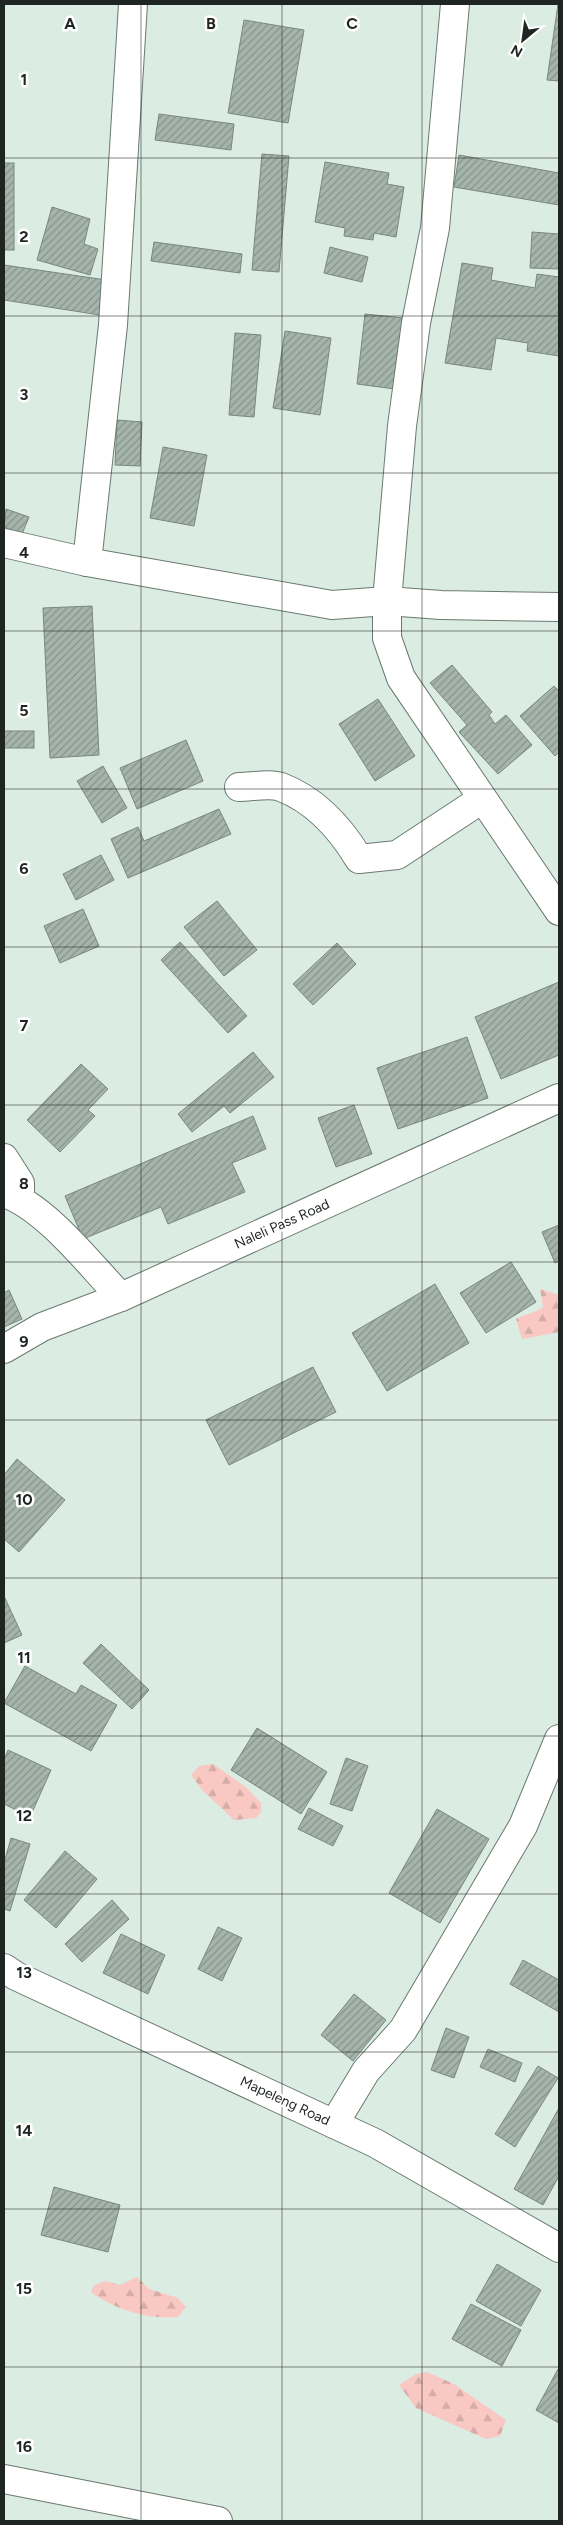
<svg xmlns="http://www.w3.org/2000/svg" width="563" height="2525" viewBox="0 0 563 2525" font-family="Figtree,sans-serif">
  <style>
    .forest { fill: url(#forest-firs) }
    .building { fill: url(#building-hatch); stroke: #78887f }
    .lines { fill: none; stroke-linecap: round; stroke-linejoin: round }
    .minor-casing { stroke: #6a7971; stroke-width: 30 }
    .major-casing { stroke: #6a7971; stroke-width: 30 }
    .minor { stroke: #fff; stroke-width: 28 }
    .major { stroke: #fff; stroke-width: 28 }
    .grid { fill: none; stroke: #1f2522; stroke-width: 1; stroke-opacity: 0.55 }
    .labels { text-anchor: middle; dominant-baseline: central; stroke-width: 5; stroke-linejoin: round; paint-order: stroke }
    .street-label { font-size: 14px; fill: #1f2522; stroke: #fff }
    .grid-label { font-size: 16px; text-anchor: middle; font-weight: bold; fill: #1f2522; stroke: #fff; stroke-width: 5; stroke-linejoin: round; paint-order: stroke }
  </style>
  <defs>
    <pattern id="forest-firs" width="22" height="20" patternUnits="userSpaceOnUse" patternTransform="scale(1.25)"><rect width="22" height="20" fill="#f9c8c2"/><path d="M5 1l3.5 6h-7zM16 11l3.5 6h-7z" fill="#d5aca6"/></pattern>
    <pattern id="building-hatch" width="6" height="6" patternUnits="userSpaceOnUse" patternTransform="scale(1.25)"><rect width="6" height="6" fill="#a5b5ac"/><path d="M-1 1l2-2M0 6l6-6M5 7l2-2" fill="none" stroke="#86938c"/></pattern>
  </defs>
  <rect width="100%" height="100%" fill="#dbece3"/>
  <!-- forest -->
  <g class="forest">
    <path d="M540 1289 559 1295V1332L522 1339 516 1319C525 1314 535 1313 543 1307Z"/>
    <polygon points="213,1764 246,1787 261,1803 261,1812 256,1818 234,1820 203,1791 191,1775 199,1766"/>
    <path d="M137 2277 149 2289 178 2298 186 2307 178 2317C148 2320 114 2309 91 2292L94 2285 106 2281 120 2285Z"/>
    <polygon points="427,2372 454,2384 506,2420 500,2436 486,2439 416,2408 399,2385 416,2374"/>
  </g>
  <!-- building -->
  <g class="building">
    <polygon points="558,4 559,4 559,81 547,80"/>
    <polygon points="244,20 304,30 288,123 228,113"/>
    <polygon points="159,114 234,124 231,150 155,140"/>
    <polygon points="262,154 289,156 279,272 252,270"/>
    <polygon points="459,155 559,173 559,205 454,187"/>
    <polygon points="325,162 389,173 387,184 404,187 396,237 374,233 373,240 344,236 345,228 315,222"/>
    <rect x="4" y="163" width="10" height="87"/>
    <polygon points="52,207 90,219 84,244 98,249 90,275 37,260"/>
    <polygon points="532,232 559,234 559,269 530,268"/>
    <polygon points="154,242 242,254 240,273 151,261"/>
    <polygon points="330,247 368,257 362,282 324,273"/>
    <polygon points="462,263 493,268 491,280 535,288 537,274 559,277 559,356 527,351 528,343 496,338 491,370 445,363"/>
    <polygon points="4,265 106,280 100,315 4,300"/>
    <polygon points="365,314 404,318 395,389 357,384"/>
    <polygon points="285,331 331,338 320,415 273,408"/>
    <polygon points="235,333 261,335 254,417 229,415"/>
    <polygon points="117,420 142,422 140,466 115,465"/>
    <polygon points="163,447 207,455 194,526 150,518"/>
    <polygon points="6,509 29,517 22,534 4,527"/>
    <polygon points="92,606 99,755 50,758 43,608"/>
    <polygon points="452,665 492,712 489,715 495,724 506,715 532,745 498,774 459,732 467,725 430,683"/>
    <polygon points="554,686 559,691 559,752 555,756 520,716"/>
    <polygon points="378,699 415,756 375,781 339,724"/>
    <rect x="4" y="731" width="30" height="17"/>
    <polygon points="186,740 203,781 137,809 120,768"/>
    <polygon points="103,766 127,808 102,823 77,781"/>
    <polygon points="219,809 231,834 128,878 111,839 138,827 144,841"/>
    <polygon points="101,855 114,880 76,900 63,874"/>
    <polygon points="217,901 257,950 224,976 184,927"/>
    <polygon points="83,909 99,946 60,963 44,926"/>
    <polygon points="180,942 247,1016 228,1033 161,960"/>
    <polygon points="337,943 356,964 313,1005 293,984"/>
    <polygon points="559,982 559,1055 501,1079 475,1017"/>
    <polygon points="467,1037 488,1098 398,1129 377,1068"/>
    <polygon points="253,1052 274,1077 230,1113 224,1106 192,1132 178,1114"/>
    <polygon points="81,1064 108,1089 88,1110 95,1116 60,1152 27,1120"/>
    <polygon points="354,1105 372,1154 336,1167 318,1118"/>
    <polygon points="253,1116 266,1149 232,1163 245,1192 168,1224 161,1207 83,1239 65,1196"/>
    <polygon points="559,1225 559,1261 555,1263 542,1232"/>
    <polygon points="511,1262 536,1302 486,1333 460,1293"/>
    <polygon points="435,1284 469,1343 387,1391 352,1333"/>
    <polygon points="9,1290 22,1319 4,1327 4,1293"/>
    <polygon points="313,1367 336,1412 229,1465 206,1420"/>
    <polygon points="17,1459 65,1500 19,1552 4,1539 4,1475"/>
    <polygon points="4,1596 22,1635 4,1643"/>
    <polygon points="101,1644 149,1690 132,1709 83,1663"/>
    <polygon points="25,1666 76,1694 81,1685 117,1705 91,1751 4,1703"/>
    <polygon points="257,1728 327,1772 301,1814 231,1770"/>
    <polygon points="8,1750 51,1770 30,1817 4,1804 4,1760"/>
    <polygon points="346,1758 368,1766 352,1811 330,1804"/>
    <polygon points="309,1808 343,1826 333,1846 298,1829"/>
    <polygon points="437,1809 489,1839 440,1923 389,1893"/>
    <polygon points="11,1838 30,1844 10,1911 4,1909 4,1863"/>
    <polygon points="65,1851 97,1879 56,1928 24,1900"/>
    <polygon points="112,1900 129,1919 82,1962 65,1944"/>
    <polygon points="218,1927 242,1938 222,1981 198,1969"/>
    <polygon points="121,1934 165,1955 148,1994 103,1973"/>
    <polygon points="523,1960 559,1980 559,2012 510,1984"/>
    <polygon points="354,1994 386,2020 353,2061 321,2035"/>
    <polygon points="446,2028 469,2037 454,2078 431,2070"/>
    <polygon points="488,2049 522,2063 515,2082 480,2067"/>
    <polygon points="538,2066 558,2078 515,2147 495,2134"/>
    <polygon points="559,2108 559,2176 543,2205 514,2189"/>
    <polygon points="54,2187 120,2205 108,2252 41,2235"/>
    <polygon points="497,2264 541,2290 521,2326 476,2301"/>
    <polygon points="471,2304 521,2330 502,2366 452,2339"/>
    <polygon points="558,2369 559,2370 559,2423 536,2410"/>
  </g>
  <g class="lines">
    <!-- minor casing -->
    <g class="minor-casing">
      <g id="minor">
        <polyline points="455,4 435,228 416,323 402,426 387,601 387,638 401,678 559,911"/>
        <polyline points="4,543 87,562 332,605 387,601 441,605 559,607"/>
        <polyline points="87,562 113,325 133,4"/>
        <path d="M239 787C251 787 270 783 281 787 315 800 341 829 359 859L397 855 482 799"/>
        <polyline points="4,1158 20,1183 20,1199"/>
        <path d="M4 1193C46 1207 90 1265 121 1297"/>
        <polyline points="4,1968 16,1976 375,2143 559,2248"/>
        <polyline points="334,2124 366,2071 403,2030 523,1826 559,1739"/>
        <polyline points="4,2479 218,2521"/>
      </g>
    </g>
    <!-- major casing -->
    <g class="major-casing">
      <polyline id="major" points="4,1349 42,1327 121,1297 559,1098"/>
    </g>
    <!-- minor -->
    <use href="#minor" class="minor"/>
    <!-- major -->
    <use href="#major" class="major"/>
  </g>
  <!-- grid -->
  <path class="grid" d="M141 4V2521M282 4V2521M422 4V2521M4 158H559M4 316H559M4 473H559M4 631H559M4 789H559M4 947H559M4 1105H559M4 1262H559M4 1420H559M4 1578H559M4 1736H559M4 1894H559M4 2052H559M4 2209H559M4 2367H559"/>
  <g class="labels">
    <!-- street labels -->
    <g class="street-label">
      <text transform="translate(282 1224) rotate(-24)">Naleli Pass Road</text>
      <text transform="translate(285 2101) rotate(25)">Mapeleng Road</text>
    </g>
  </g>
  <g class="grid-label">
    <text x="70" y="29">A</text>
    <text x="211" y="29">B</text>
    <text x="352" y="29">C</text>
    <text x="24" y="85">1</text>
    <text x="24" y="242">2</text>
    <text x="24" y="400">3</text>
    <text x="24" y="558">4</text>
    <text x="24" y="716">5</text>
    <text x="24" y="874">6</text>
    <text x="24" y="1031">7</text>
    <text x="24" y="1189">8</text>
    <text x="24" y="1347">9</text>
    <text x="24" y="1505">10</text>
    <text x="24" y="1663">11</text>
    <text x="24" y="1821">12</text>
    <text x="24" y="1978">13</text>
    <text x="24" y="2136">14</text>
    <text x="24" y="2294">15</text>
    <text x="24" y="2452">16</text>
  </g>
  <!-- border -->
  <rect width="563" height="2525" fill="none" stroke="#1f2522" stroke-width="10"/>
  <!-- north arrow -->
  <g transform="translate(523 40) rotate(209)" stroke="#ffffff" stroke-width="4" paint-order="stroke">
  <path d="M0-4L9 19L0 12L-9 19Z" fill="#1f2522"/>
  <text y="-8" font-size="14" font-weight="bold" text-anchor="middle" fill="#1f2522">N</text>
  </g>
</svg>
